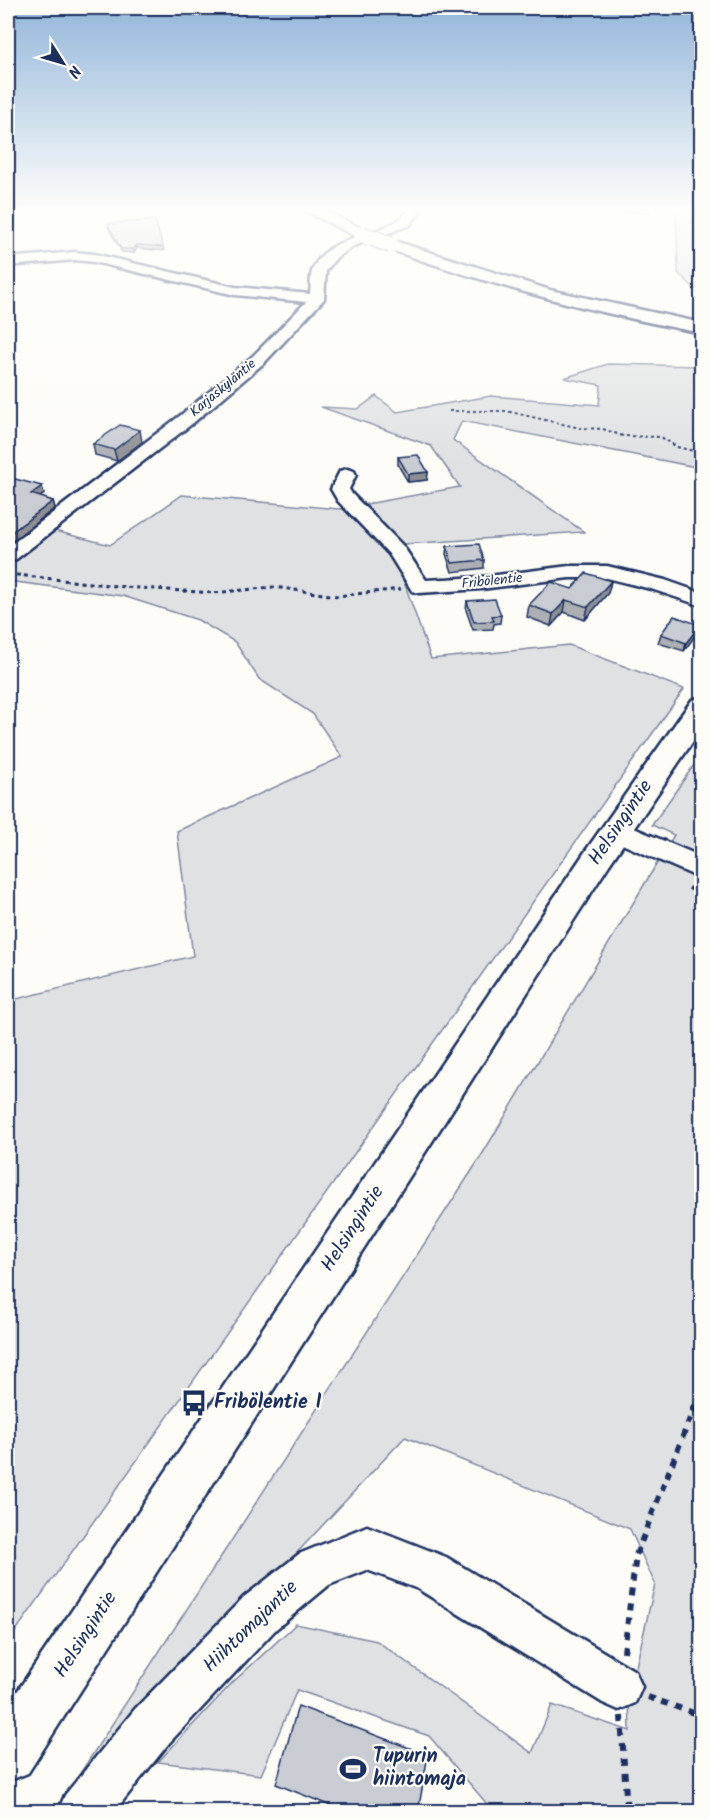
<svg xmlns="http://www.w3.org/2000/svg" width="709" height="1819" viewBox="0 0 709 1819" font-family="Kalam,sans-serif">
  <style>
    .green { fill: #e0e1e3; stroke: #7e88a0; stroke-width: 1.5 }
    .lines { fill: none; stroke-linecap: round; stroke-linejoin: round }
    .minor-casing { stroke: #1b2f5e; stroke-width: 5 }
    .major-casing { stroke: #1b2f5e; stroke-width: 5 }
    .path-far3 { stroke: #1b2f5e; stroke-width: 2; stroke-dasharray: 3 3; stroke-linecap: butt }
    .path-far2 { stroke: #1b2f5e; stroke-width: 3; stroke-dasharray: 4 4; stroke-linecap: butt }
    .path-far1 { stroke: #1b2f5e; stroke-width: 4; stroke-dasharray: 4.5 4.5; stroke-linecap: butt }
    .path { stroke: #1b2f5e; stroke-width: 6; stroke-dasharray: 7 7; stroke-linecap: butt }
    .minor { fill: #fdfcf7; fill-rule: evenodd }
    .major { fill: #fdfcf7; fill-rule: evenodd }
    .major-bridge-casing { stroke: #1b2f5e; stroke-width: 18; stroke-linecap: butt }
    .major-bridge { stroke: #fdfcf7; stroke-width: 16 }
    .wall { fill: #adafb5; stroke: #1b2f5e; stroke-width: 1.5 }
    .shaded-wall { fill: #8d8f94; stroke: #1b2f5e; stroke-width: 1.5 }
    .building { fill: #c9ccd3; stroke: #1b2f5e; stroke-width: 1.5 }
    .labels { text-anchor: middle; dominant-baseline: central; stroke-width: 4.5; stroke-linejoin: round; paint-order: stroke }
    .far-street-label { font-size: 14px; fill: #1b2f5e; stroke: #fdfcf7 }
    .near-street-label { font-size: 20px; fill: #1b2f5e; stroke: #fdfcf7 }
    .near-poi-label { font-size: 20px; font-weight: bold; fill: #1b2f5e; stroke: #fdfcf7; text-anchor: start }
  </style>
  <rect width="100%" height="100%" fill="#fdfcf7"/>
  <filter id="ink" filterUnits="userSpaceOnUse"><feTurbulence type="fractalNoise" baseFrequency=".0167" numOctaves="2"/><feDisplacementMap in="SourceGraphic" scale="12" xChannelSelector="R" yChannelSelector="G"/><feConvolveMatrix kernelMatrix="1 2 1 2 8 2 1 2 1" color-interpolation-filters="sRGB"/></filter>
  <g filter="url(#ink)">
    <!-- green -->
    <g class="green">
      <polygon points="676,211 701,211 701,294 678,273"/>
      <polygon points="608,364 701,366 701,468 462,421 453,440 584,532 391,545 431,659 569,645 684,689 8,1642 8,1001 193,956 177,831 342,757 313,714 259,679 235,642 198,620 123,596 8,581 8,564 55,531 110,545 182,495 339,509 460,487 431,446 321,407 358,409 376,396 397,412 491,396 599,405 601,385 564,378"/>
      <polygon points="701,755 701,1811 493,1811 429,1736 297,1690 261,1775 158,1762 233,1682 296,1624 377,1641 532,1753 552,1705 630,1731 629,1697 655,1584 630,1529 405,1437 55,1812 480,1158 674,835 652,825"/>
    </g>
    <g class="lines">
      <!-- minor casing -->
      <g class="minor-casing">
        <g id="minor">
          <path d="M408 211H420L410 225 354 246 336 258 326 271 324 299 265 362 193 423 15 560 8 562V547L181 415 253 356 306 302 235 295 94 262 75 260 8 266V258L75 252 94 254 235 287 310 294C311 287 310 277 312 271 328 230 387 239 408 211Z"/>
          <polygon points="347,469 354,471 356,475 349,489 352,494 403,546 426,580 481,577 569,566 607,566 665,580 702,593 702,606 651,589 607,578 569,578 481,589 419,593 412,591 389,554 338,501 331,489 340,471"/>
          <polygon points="615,820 702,857 702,879 606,837 602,830 606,823"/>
          <polygon points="367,1526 446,1557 635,1671 642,1687 635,1703 619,1710 603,1703 418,1589 367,1570 329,1585 276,1629 169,1743 114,1812 58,1812 65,1795 135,1709 244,1597 299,1554"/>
        </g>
      </g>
      <!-- major casing -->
      <g class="major-casing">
        <g id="major">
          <polygon points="306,211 325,211 367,231 369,234 362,238 357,237"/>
          <path d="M391 240 550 290 702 323V333C594 313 489 285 386 248L383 245 386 242Z"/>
          <polygon points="702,697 702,728 609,865 28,1773 8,1781 8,1705 587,849 692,700"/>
        </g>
      </g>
      <!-- path-far3 -->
      <polyline class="path-far3" points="449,411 506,411 580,428 603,429 623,436 661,437 677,447 702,453"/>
      <!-- path-far2 -->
      <polyline class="path-far2" points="8,574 125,587 213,593 274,587 337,596 401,589"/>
      <!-- path-far1 -->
      <polyline class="path-far1" points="689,888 702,894"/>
      <!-- path -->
      <g class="path">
        <polyline points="624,1652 636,1555 702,1388"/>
        <polyline points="648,1697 702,1716"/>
        <polyline points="621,1716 627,1812"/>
      </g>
      <!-- minor -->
      <use href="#minor" class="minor"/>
      <!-- major -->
      <use href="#major" class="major"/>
      <!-- major-bridge casing -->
      <g class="major-bridge-casing">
        <polyline id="major-bridge" points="362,234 391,245"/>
      </g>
      <!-- major-bridge -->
      <use href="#major-bridge" class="major-bridge"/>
    </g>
    <!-- wall -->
    <g class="wall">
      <polygon points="618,211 650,211 650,213 618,212"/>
      <polygon points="108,224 163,247 164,251 137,248 134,253 122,252 108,227"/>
      <polygon points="142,442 117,461 95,455 93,444"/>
      <polygon points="398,457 428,472 427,480 408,482 398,465"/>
      <polygon points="8,483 44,494 40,497 53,501 55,508 12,541 8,540"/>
      <polygon points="447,546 484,560 484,568 452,572 446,554"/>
      <polygon points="611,581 608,593 585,620 564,612 551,626 527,617 529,605 572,589"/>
      <polygon points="467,601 501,615 500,623 494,624 493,629 473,630 466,610"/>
      <polygon points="700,625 697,633 684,651 658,643 661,634"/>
    </g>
    <!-- shaded-wall -->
    <g class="shaded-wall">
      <polygon points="137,245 137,248 134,253 133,249"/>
      <polygon points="140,430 142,442 117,461 114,450"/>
      <polygon points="428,472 427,480 408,482 408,474"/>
      <polygon points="42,486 44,494 33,502 31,494"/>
      <polygon points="53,501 55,508 12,541 9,534"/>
      <polygon points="611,581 608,593 585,620 588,607"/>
      <polygon points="566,600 564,612 551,626 553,614"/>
      <polygon points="700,625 697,633 684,651 686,643"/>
    </g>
    <!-- building -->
    <g class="building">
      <polygon points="155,220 163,247 137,245 133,249 121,249 108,224"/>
      <polygon points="120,425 140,430 114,450 93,444"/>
      <polygon points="418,455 428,472 408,474 398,457"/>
      <polygon points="15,479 42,486 31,494 53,501 9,534 8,533 8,483"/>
      <polygon points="479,544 484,560 452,563 447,546"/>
      <polygon points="586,573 611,581 588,607 566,600 553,614 529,605 551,582 572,589"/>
      <polygon points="495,599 501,615 492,616 494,621 474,622 467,601"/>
      <polygon points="674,616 700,625 686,643 661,634"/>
      <polygon points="298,1706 428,1755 418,1812 346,1812 276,1784"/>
    </g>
  </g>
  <!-- sky -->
  <linearGradient id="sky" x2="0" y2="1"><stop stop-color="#93b6da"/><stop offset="0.45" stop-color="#fefefb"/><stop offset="1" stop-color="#fefefb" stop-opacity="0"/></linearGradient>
  <rect width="709" height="466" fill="url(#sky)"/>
  <!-- icons -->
  <defs>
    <g id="bus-bare" transform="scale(2.07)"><path d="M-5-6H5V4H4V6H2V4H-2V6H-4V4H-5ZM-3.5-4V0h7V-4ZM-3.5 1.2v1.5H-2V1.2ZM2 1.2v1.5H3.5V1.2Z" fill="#1b2f5e" stroke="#fdfcf7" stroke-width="2.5" paint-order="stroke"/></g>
    <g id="stadium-bare" transform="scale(2.07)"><path d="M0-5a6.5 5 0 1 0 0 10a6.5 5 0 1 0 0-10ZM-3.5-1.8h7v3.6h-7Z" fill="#1b2f5e" stroke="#fdfcf7" stroke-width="2.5" paint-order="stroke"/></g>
  </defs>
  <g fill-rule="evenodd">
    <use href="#bus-bare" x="194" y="1403"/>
    <use href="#stadium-bare" x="353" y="1769"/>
  </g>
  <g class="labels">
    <!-- far-street labels -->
    <g class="far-street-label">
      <text transform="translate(223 388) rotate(-40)">Karjaskyläntie</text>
      <text transform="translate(492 581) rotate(-6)">Fribölentie</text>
    </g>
    <!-- near-street labels -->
    <g class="near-street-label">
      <text transform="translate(621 823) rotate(-56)">Helsingintie</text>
      <text transform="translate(353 1229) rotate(-57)">Helsingintie</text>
      <text transform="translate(251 1627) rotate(-44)">Hiihtomajantie</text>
      <text transform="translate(86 1635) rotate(-57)">Helsingintie</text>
    </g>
    <!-- near-poi labels -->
    <g class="near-poi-label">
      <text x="214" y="1403">Fribölentie I</text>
      <text x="373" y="1757">Tupurin<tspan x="373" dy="23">hiintomaja</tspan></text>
    </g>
  </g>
  <!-- margin -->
  <rect width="709" height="1819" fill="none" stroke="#fdfcf7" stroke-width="30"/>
  <rect x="15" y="15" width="679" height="1789" fill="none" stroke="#1b2f5e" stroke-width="2" filter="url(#ink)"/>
  <!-- north arrow -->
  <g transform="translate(63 63) rotate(127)" stroke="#fdfcf7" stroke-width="4.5" paint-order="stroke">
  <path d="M0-4.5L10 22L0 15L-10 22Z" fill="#1b2f5e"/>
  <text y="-9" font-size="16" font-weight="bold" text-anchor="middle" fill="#1b2f5e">N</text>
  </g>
</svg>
